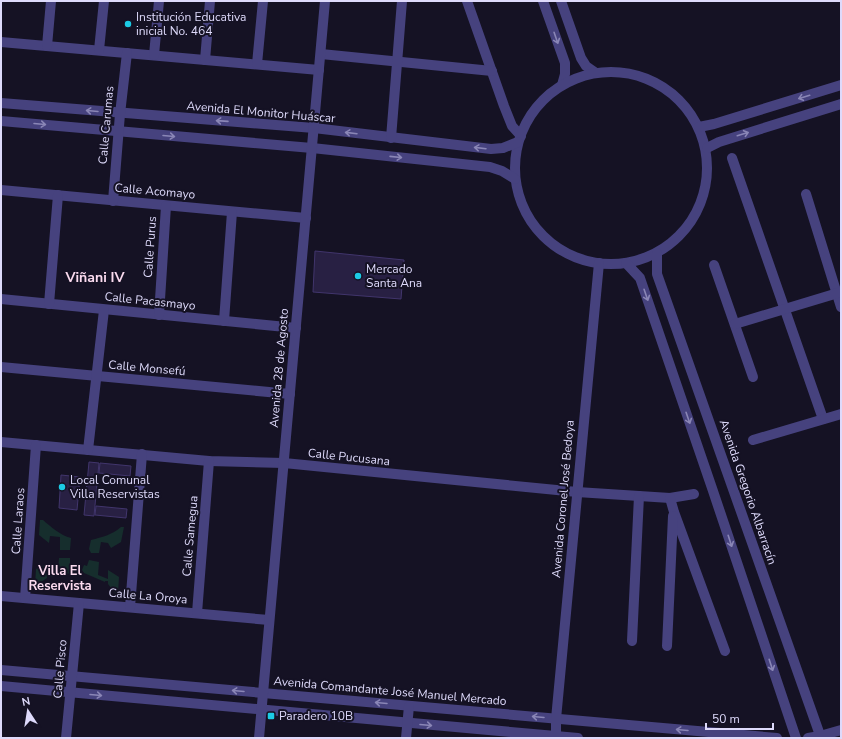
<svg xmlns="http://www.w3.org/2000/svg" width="842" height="739" viewBox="0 0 842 739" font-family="'Nunito Sans',sans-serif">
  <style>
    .green { fill: #162e2d }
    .building { fill: #282043; stroke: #41356c }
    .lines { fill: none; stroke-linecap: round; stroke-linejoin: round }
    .minor { stroke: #46427e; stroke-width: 10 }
    .oneway { stroke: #8a86b6 }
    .poi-dot { fill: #1ccbe5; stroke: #151224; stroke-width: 1.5 }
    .labels { text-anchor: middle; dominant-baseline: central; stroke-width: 4; stroke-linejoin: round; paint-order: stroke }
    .poi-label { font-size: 12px; fill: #dedafb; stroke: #151224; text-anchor: start }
    .street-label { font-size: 12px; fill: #dedafb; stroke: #151224 }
    .neighbourhood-label { font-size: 13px; font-weight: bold; fill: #fbdbef; stroke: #151224 }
    .quarter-label { font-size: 14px; font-weight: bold; fill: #fbdbef; stroke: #151224 }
  </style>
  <rect width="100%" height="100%" fill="#151224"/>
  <!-- green -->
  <g class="green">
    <path d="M40 520H43C51 527 60 535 71 538L70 550H60V537L50 536 49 543 39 535Z"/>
    <path d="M121 527H124L121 542 111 548 108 543 101 542 99 553H91L89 549 91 540C102 537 112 535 121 527Z"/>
    <polygon points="59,558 70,558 70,564 75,565 75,569 72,570 72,573 50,577 51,571 58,570"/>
    <polygon points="89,560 99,562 98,575 108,579 108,570 119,577 118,593 116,594 108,584 108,581 105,581 105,582 84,573 82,570 84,565 87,566"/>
    <polygon points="49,563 47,578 41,582 37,587 35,586 36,569"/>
  </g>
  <!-- building -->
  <g class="building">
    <polygon points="315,251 404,260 401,299 313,292"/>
    <polygon points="89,462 99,463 94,516 84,515"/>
    <polygon points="100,463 131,466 130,476 99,473"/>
    <polygon points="61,475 80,477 77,510 59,508"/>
    <polygon points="96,506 127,509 126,518 95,515"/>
  </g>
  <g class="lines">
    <!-- minor -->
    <g class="minor">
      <polyline points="467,1 504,106 512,126 521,136"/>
      <polyline points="543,1 565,63 565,74 562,85"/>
      <polyline points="561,1 581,58 586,66 596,73"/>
      <polyline points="1,42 319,70"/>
      <polyline points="47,46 51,1"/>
      <polyline points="99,50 104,1"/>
      <polyline points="321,54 492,71"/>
      <polyline points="154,55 159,1"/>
      <polyline points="205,60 210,1"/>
      <polyline points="257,64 263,1"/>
      <circle cx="611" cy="168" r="96"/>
      <polyline points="1,103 314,128 491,149 503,148 518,142"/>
      <polyline points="1,121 312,148 490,167 502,171 515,179"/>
      <polyline points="699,127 714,124 841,85"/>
      <polyline points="391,138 402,1"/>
      <polyline points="707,148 719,142 841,104"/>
      <polyline points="732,158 823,419"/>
      <polyline points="1,190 306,218"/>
      <polyline points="806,194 841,307"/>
      <polyline points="113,201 120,114 127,53"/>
      <polyline points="657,253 657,274 821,738"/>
      <polyline points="626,263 640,278 713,491 796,738"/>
      <polyline points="714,265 753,377"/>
      <polyline points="1,299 296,328"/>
      <polyline points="49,304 58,195"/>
      <polyline points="159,315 166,206"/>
      <polyline points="224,321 232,212"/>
      <polyline points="735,324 841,292"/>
      <polyline points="1,367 290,394"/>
      <polyline points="753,440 841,414"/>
      <polyline points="1,442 209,461 284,463 577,492 670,498 694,494"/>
      <polyline points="88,450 104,310"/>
      <polyline points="670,498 674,512 725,651"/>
      <polyline points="1,596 269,620"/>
      <polyline points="25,598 36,445"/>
      <polyline points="130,607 142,454"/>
      <polyline points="197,613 209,461"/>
      <polyline points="632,641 639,496"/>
      <polyline points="667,646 673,516"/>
      <polyline points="1,670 777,738"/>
      <polyline points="1,686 578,738"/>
      <polyline points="66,738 79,603"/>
      <polyline points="259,738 325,1"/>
      <polyline points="406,738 409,706"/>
      <polyline points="556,738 556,719 599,263"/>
      <polyline points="808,738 820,736 841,730"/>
    </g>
  </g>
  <!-- one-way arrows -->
  <defs><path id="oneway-shaft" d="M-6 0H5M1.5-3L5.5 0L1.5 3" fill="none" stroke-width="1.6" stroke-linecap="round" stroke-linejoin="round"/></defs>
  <g class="oneway">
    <use href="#oneway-shaft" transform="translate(556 38) rotate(71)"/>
    <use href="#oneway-shaft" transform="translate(804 97) rotate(163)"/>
    <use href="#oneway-shaft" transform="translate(92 111) rotate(-175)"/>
    <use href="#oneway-shaft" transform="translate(222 121) rotate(-176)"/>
    <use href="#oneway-shaft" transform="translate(40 124) rotate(5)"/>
    <use href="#oneway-shaft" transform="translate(351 133) rotate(-173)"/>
    <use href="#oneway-shaft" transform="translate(743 134) rotate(-17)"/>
    <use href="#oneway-shaft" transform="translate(169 136) rotate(5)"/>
    <use href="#oneway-shaft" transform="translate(480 148) rotate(-173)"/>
    <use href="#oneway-shaft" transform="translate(396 157) rotate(6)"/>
    <use href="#oneway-shaft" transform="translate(646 295) rotate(71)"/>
    <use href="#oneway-shaft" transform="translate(688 418) rotate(71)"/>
    <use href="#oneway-shaft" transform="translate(730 541) rotate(72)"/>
    <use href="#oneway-shaft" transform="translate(771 665) rotate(72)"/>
    <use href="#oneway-shaft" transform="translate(238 691) rotate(-175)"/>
    <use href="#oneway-shaft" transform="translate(96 695) rotate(5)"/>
    <use href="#oneway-shaft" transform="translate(381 703) rotate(-175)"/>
    <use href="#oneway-shaft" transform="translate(538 717) rotate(-175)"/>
    <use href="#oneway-shaft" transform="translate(426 725) rotate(5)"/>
    <use href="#oneway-shaft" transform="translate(682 730) rotate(-175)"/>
  </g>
  <!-- markers -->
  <g class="poi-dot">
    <circle cx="128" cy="24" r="4"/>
    <circle cx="358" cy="276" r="4"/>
    <circle cx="62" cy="487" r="4"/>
    <rect x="267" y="712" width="8" height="8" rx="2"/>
  </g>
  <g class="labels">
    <!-- poi labels -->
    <g class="poi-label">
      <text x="136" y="17">Institución Educativa<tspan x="136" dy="14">inicial No. 464</tspan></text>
      <text x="366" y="269">Mercado<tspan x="366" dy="14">Santa Ana</tspan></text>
      <text x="70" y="480">Local Comunal<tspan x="70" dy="14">Villa Reservistas</tspan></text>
      <text x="279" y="716">Paradero 10B</text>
    </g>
    <!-- street labels -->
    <g class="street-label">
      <text transform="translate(261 112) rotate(5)">Avenida El Monitor Huáscar</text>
      <text transform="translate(106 125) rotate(-85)">Calle Carumas</text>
      <text transform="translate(155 191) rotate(5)">Calle Acomayo</text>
      <text transform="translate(150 247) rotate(-86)">Calle Purus</text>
      <text transform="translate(150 301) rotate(6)">Calle Pacasmayo</text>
      <text transform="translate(147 368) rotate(5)">Calle Monsefú</text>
      <text transform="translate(279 368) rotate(-85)">Avenida 28 de Agosto</text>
      <text transform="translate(349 457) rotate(6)">Calle Pucusana</text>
      <text transform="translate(748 492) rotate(71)">Avenida Gregorio Albarracín</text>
      <text transform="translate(563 499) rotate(-85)">Avenida Coronel José Bedoya</text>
      <text transform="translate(18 521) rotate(-86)">Calle Laraos</text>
      <text transform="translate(190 536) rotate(-85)">Calle Samegua</text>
      <text transform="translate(148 596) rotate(5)">Calle La Oroya</text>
      <text transform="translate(60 669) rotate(-85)">Calle Pisco</text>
      <text transform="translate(390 691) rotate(5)">Avenida Comandante José Manuel Mercado</text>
    </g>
    <!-- neighbourhood labels -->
    <g class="neighbourhood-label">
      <text x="60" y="571">Villa El<tspan x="60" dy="15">Reservista</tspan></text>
    </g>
    <!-- quarter labels -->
    <g class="quarter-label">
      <text x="95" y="277">Viñani IV</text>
    </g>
  </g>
  <!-- border -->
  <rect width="842" height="739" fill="none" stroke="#dedafb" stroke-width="4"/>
  <!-- north arrow -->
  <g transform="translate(28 711) rotate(348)" stroke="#151224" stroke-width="3" paint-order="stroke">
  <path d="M0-3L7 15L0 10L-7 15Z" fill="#dedafb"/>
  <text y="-6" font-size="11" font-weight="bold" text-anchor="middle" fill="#dedafb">N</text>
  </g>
  <!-- scale -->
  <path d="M706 723v6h67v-6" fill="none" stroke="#dedafb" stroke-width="2"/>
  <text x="712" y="723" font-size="12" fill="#dedafb" stroke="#151224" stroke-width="3" paint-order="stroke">50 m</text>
</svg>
